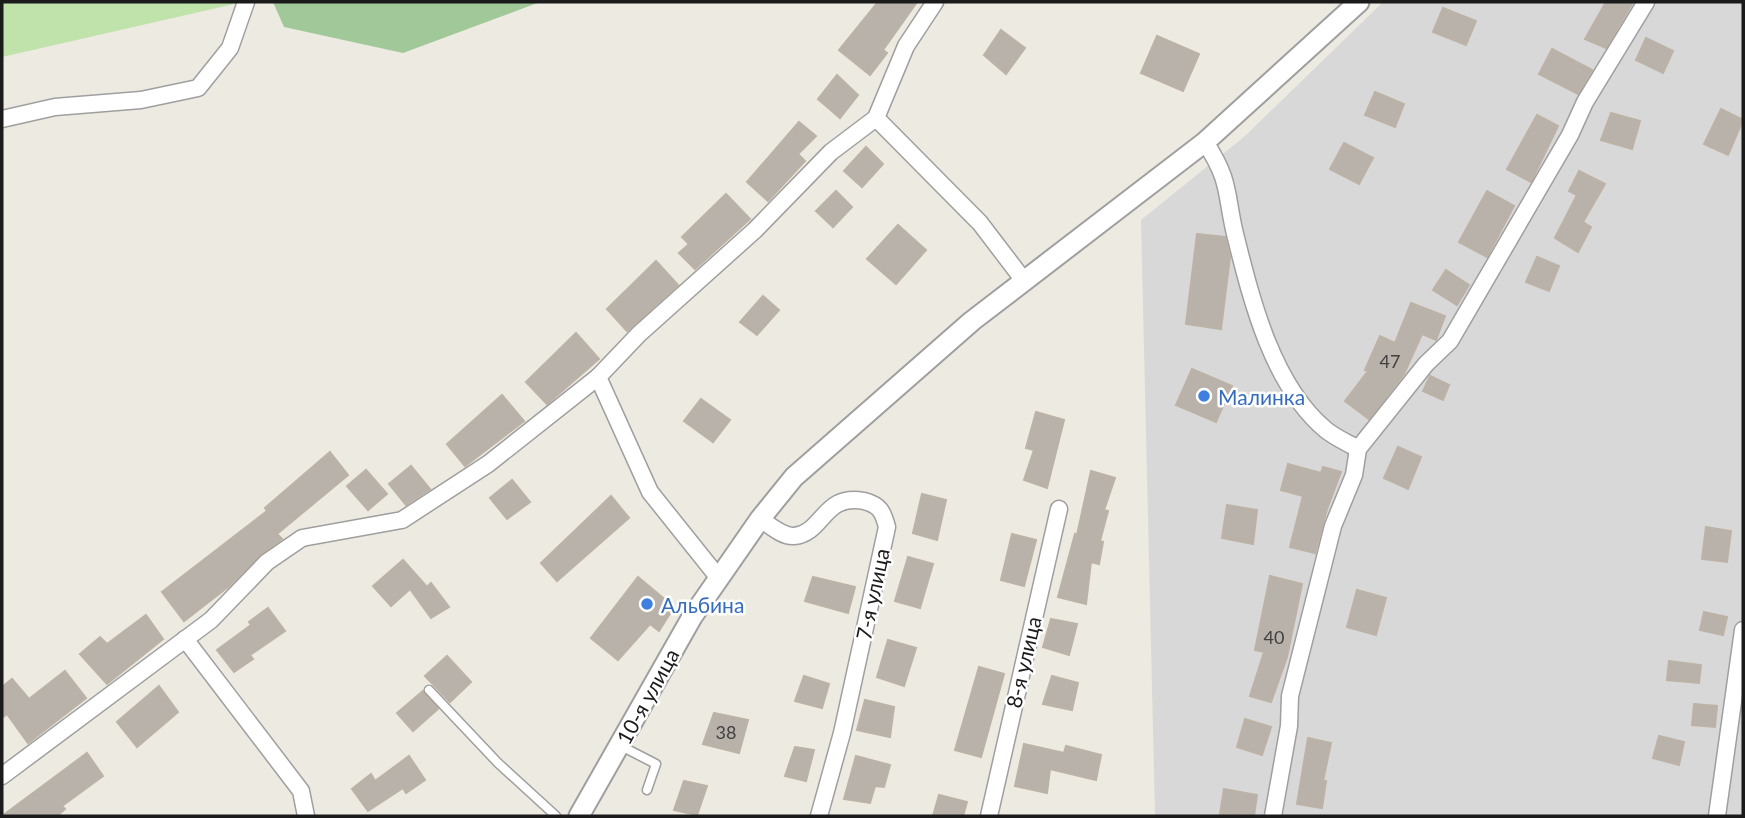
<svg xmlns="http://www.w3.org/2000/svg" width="1745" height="818" viewBox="0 0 1745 818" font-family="Lato,sans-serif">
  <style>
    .residential { fill: #d9d8d8 }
    .grass { fill: #bfe3aa }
    .forest { fill: #a1c899 }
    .building { fill: #b8b2ab; stroke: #bcb2a5; stroke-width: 2 }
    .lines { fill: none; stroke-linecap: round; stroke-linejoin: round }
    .service-casing { stroke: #9f9f9f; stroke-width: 11 }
    .minor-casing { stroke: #9f9f9f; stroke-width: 19 }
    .tertiary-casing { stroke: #9f9f9f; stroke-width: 23 }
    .service { stroke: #fff; stroke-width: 8 }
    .minor { stroke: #fff; stroke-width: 16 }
    .tertiary { stroke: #fff; stroke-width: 19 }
    .shop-dot { fill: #3f7fe0; stroke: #fff; stroke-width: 2.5 }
    .labels { text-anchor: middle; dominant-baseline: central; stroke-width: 5; stroke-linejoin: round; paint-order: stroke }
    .number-label { font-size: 18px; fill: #42413f }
    .shop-label { font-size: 21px; fill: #366cbe; stroke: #fff; text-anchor: start }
    .street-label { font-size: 21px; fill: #1b1b1b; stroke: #fff }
  </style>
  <rect width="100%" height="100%" fill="#eceae1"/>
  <!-- residential -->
  <polygon class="residential" points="1383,2 1743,2 1743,816 1155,816 1141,220 1245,136"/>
  <!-- grass -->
  <polygon class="grass" points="2,2 243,2 2,57"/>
  <!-- forest -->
  <polygon class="forest" points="273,2 540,2 403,53 284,27"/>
  <!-- building -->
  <g class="building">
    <polygon points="878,2 917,2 883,50 887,53 870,75 839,50"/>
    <polygon points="1606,2 1633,2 1606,48 1585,39"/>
    <polygon points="1443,8 1476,21 1466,45 1433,32"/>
    <polygon points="1001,30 1025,48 1006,74 984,55"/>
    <polygon points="1157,36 1199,54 1183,91 1141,73"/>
    <polygon points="1646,38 1673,51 1663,73 1636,60"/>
    <polygon points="1552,49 1592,70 1578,94 1539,74"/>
    <polygon points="837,75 858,95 840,118 818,99"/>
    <polygon points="1375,92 1404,104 1395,127 1365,115"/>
    <polygon points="1721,109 1743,120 1728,155 1704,144"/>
    <polygon points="1611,113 1640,121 1632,149 1601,140"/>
    <polygon points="1537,115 1558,126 1531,182 1507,169"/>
    <polygon points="799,122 816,136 798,154 805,161 768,201 747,182"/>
    <polygon points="1344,143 1373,158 1359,184 1330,169"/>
    <polygon points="866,147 883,164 862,187 844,171"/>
    <polygon points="1579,171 1605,184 1583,222 1591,227 1578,252 1555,238 1577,195 1569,191"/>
    <polygon points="836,191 852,207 833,227 816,211"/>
    <polygon points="1487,191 1514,206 1487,257 1459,242"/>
    <polygon points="726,194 750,219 695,269 679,253 689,244 682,237"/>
    <polygon points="898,225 926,250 896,284 867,259"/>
    <polygon points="1197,234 1225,237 1230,257 1221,329 1186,324"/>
    <polygon points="1537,257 1559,266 1549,291 1526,282"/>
    <polygon points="656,261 678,285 627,331 607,309"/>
    <polygon points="1446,270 1469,285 1457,305 1433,290"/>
    <polygon points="763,296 779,310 757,335 740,322"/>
    <polygon points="1411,303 1445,316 1436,340 1422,334 1404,374 1369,419 1345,401 1368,371 1365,370 1380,336 1395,343"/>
    <polygon points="576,333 599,359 547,404 526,382"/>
    <polygon points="1192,369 1232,386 1216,422 1176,405"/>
    <polygon points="1430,376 1449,385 1443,400 1423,391"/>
    <polygon points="502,395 524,421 465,466 447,444"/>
    <polygon points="701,399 730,420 713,442 684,421"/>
    <polygon points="1036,412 1064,420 1047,488 1024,480 1034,450 1026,448"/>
    <polygon points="1398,447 1421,457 1408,489 1384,478"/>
    <polygon points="330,452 348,475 277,534 282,539 260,555 228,587 184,621 162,592 267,511 265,508"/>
    <polygon points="1288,464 1321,473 1323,467 1341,472 1327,509 1315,553 1290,547 1303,496 1281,490"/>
    <polygon points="411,466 430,489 406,505 389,484"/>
    <polygon points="366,470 387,494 368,510 347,486"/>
    <polygon points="1091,471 1115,478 1104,510 1108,511 1100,541 1103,542 1099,564 1091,562 1086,604 1058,597 1075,534 1077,535"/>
    <polygon points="512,480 530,502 507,519 490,498"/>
    <polygon points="922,494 946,500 937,540 913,533"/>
    <polygon points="611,496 629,518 557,581 541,563"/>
    <polygon points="1227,505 1257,510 1253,544 1222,538"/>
    <polygon points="1706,527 1731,531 1727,562 1702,559"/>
    <polygon points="1012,534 1036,540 1024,586 1001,580"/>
    <polygon points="908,557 933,564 920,608 895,601"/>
    <polygon points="403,560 427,587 431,583 449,607 431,618 410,589 391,606 373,586"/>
    <polygon points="1270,576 1302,584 1287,657 1271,702 1250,696 1264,652 1255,650"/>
    <polygon points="638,577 674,607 659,631 650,624 618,660 591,638"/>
    <polygon points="813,577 855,587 848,613 805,601"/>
    <polygon points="1357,590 1386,598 1376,635 1347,627"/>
    <polygon points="268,608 285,631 250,655 253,659 234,672 217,650 251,625 249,622"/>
    <polygon points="1704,612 1727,617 1723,635 1700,630"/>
    <polygon points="146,615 163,639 107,684 80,654 100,637 107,644"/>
    <polygon points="1051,619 1077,624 1069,655 1043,647"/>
    <polygon points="888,640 916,648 904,686 877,677"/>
    <polygon points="447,656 471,682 450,702 425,676"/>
    <polygon points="1669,661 1701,665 1699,683 1667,680"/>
    <polygon points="979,667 1004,674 981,757 955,750"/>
    <polygon points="65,671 86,698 28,743 7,714 2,718 2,687 12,679 29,699"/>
    <polygon points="804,676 829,684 822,708 795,701"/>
    <polygon points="1052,676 1078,683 1072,710 1043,704"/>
    <polygon points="159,686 178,712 137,747 117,722"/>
    <polygon points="423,691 438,709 413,731 397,713"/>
    <polygon points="865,700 894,707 890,737 857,730"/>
    <polygon points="1694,704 1717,706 1715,727 1692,725"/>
    <polygon points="714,713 748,720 739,753 703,744"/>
    <polygon points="1245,719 1271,727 1262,755 1237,747"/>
    <polygon points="1659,736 1684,742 1679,765 1653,758"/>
    <polygon points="1308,738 1331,743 1323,781 1326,781 1322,808 1297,804"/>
    <polygon points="1024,744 1064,753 1066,746 1101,755 1096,780 1050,769 1047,793 1015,786"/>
    <polygon points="795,747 814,750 806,781 785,776"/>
    <polygon points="87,753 103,776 62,806 65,809 57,816 2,816"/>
    <polygon points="409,756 425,780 406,793 403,788 368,811 352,789 371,774 375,781"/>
    <polygon points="856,756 890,765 884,787 875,786 870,803 844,799"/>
    <polygon points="684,781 707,786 697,815 674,810"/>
    <polygon points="1224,789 1257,795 1254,816 1220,814"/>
    <polygon points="939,795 967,802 963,816 933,816"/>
  </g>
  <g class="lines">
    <!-- service casing -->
    <g class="service-casing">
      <g id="service">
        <polyline points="429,690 498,763 556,816"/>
        <polyline points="621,746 656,764 647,790"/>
      </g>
    </g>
    <!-- minor casing -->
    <g class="minor-casing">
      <g id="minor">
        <polyline points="876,118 980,223 1025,282"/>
        <polyline points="2,119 55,107 141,100 198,88 230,48 246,2"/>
        <path d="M1205 142C1232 183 1225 195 1236 238 1252 302 1273 386 1326 430 1336 438 1348 443 1358 449"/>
        <path d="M760 519C770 525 782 537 794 536 824 533 823 493 864 501 880 505 883 512 887 527L842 733 819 816"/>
        <polyline points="718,577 650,492 598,377 639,334 755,230 831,152 876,118 906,46 935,2"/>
        <polyline points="185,639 301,791 306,816"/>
        <polyline points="2,776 211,620 267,562 302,538 402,520 488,464 598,377"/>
        <polyline points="989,816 1059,509"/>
        <polyline points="1273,816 1289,726 1290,696 1333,526 1354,475 1358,449 1426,364 1450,341 1570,135 1585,102 1646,2"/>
        <polyline points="1717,816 1743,630"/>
      </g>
    </g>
    <!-- tertiary casing -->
    <g class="tertiary-casing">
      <polyline id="tertiary" points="579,816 692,617 760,519 794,477 972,321 1205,142 1359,2"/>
    </g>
    <!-- service -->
    <use href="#service" class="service"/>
    <!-- minor -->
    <use href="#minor" class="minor"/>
    <!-- tertiary -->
    <use href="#tertiary" class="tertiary"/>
  </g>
  <!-- markers -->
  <g class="shop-dot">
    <circle cx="1204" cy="396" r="7"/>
    <circle cx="647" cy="604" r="7"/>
  </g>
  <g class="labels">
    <!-- number labels -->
    <g class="number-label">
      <text x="1390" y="361">47</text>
      <text x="1274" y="637">40</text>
      <text x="726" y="732">38</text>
    </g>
    <!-- shop labels -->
    <g class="shop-label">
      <text x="1218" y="396">Малинка</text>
      <text x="661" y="604">Альбина</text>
    </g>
    <!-- street labels -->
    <g class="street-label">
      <text transform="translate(872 594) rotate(-78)">7-я улица</text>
      <text transform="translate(1023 662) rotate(-77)">8-я улица</text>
      <text transform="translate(647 696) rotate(-61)">10-я улица</text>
    </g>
  </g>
  <!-- border -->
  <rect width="1745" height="818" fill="none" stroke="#1b1b1b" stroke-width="7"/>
</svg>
